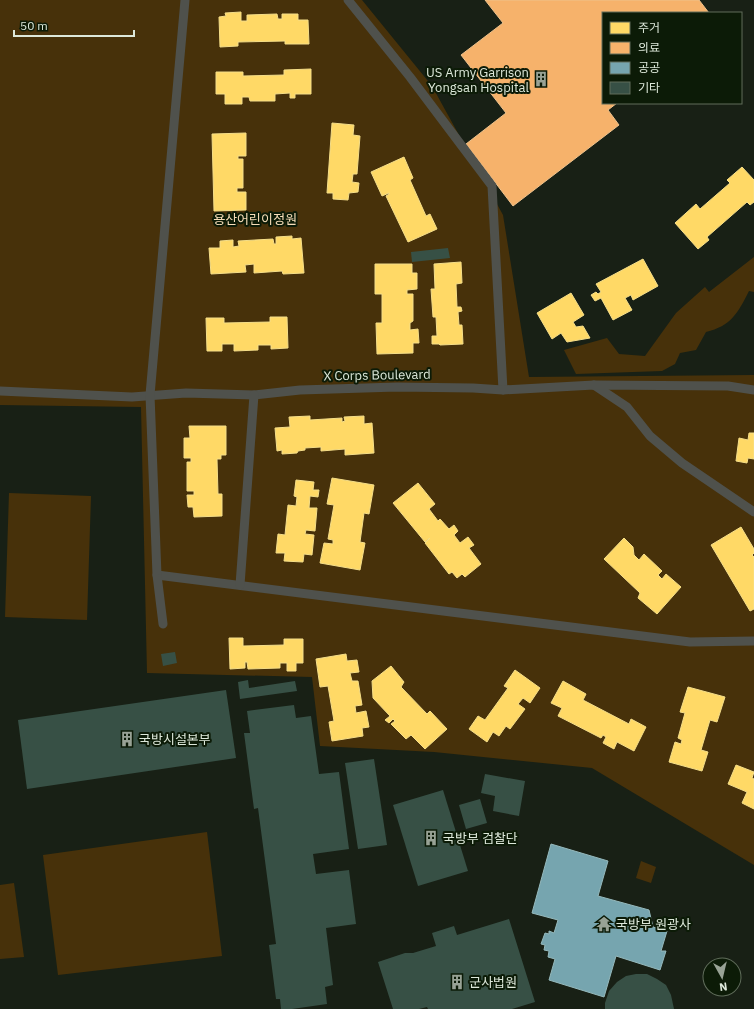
<svg xmlns="http://www.w3.org/2000/svg" width="754" height="1009" viewBox="0 0 754 1009" font-family="'IBM Plex Sans','Noto Sans KR',sans-serif">
  <style>
    .green { fill: #47310a }
    .homes { fill: #ffd966; stroke: #f5de89 }
    .health { fill: #f6b26b; stroke: #eec28c }
    .public { fill: #76a5af; stroke: #95b9bc }
    .building { fill: #375045 }
    .lines { fill: none; stroke-linecap: round; stroke-linejoin: round }
    .lane { stroke: #4f514c; stroke-width: 9 }
    .labels { text-anchor: middle; dominant-baseline: central; stroke-width: 4; stroke-linejoin: round; paint-order: stroke }
    .poi-label { font-size: 13px; fill: #dde8da; stroke: #0c1b07; text-anchor: start }
    .park-label { font-size: 13px; fill: #f7ddb8; stroke: #0c1b07 }
    .street-label { font-size: 13px; fill: #dde8da; stroke: #0c1b07 }
  </style>
  <rect width="100%" height="100%" fill="#182015"/>
  <!-- green -->
  <g class="green">
    <polygon points="0,0 362,0 432,86 503,215 529,377 754,375 754,865 592,768 434,752 320,746 312,677 147,673 141,407 0,405"/>
    <path d="M754 257V292L749 291C738 313 731 326 706 332L696 350 680 353 675 364 662 371 576 374 564 350 607 338 619 354 645 356 676 313 705 287 709 292Z"/>
    <polygon points="9,493 91,496 87,620 5,617"/>
    <polygon points="207,832 222,956 58,975 43,855"/>
    <polygon points="641,861 656,867 651,883 636,878"/>
    <polygon points="14,883 24,957 0,959 0,885"/>
  </g>
  <!-- homes -->
  <g class="homes">
    <polygon points="241,12 241,21 247,21 247,15 277,14 278,19 282,19 282,14 298,14 298,20 308,20 309,44 285,44 285,41 238,42 238,46 220,47 219,17 226,16 225,13"/>
    <polygon points="311,69 311,94 295,94 295,98 290,98 290,93 275,94 275,101 250,101 249,97 242,97 242,104 225,104 225,94 216,94 216,72 243,72 243,76 284,75 284,70"/>
    <polygon points="332,123 354,125 353,135 360,136 357,174 353,174 352,182 359,183 358,192 349,193 348,200 333,199 333,193 327,193"/>
    <polygon points="246,133 246,156 238,156 238,159 243,159 243,188 237,188 237,192 246,192 246,210 214,211 212,134"/>
    <polygon points="404,157 413,178 410,180 426,216 430,214 437,229 408,242 386,196 389,194 389,193 382,196 371,172"/>
    <polygon points="742,167 754,180 754,202 750,205 747,202 707,237 709,240 698,249 675,223 696,204 700,209 730,183 727,180"/>
    <polygon points="292,236 292,239 301,238 304,273 283,274 282,271 254,273 254,264 245,265 246,272 211,274 209,248 220,248 220,241 233,240 233,247 239,246 238,241 273,239 274,244 276,244 276,237"/>
    <polygon points="643,259 658,286 633,300 631,295 625,298 632,310 613,320 601,298 595,301 591,295 596,292 598,294 601,292 596,284"/>
    <polygon points="461,262 462,283 456,284 457,307 461,307 462,311 458,312 459,325 462,325 463,344 440,345 439,344 432,344 432,336 437,336 436,317 433,317 431,289 435,289 434,264"/>
    <polygon points="375,264 412,264 412,273 417,273 417,289 407,290 407,294 413,294 413,321 410,323 410,330 418,329 419,343 413,343 413,353 377,354 376,323 382,323 382,294 375,294"/>
    <polygon points="571,293 584,315 573,322 576,327 583,326 590,338 567,342 561,333 552,339 537,313"/>
    <polygon points="270,317 287,317 288,348 271,349 271,345 258,345 258,350 234,351 234,344 222,344 222,351 207,351 206,318 224,318 224,323 270,322"/>
    <polygon points="310,416 310,420 342,418 342,422 345,421 344,417 364,416 364,424 372,423 374,453 345,455 345,449 321,451 321,447 305,448 305,450 298,451 297,453 282,454 282,450 277,451 275,428 290,427 289,417"/>
    <polygon points="189,426 226,426 226,455 221,455 221,459 217,459 218,494 222,494 222,516 194,517 193,507 188,507 187,495 194,495 194,491 187,491 187,462 191,462 191,458 184,458 184,438 190,438"/>
    <polygon points="749,433 754,433 754,459 748,458 747,463 736,461 739,438 748,440"/>
    <polygon points="332,478 374,485 369,514 364,513 360,542 365,543 360,570 320,563 324,543 333,544 333,540 328,539 334,505 327,504"/>
    <polygon points="296,480 314,482 313,490 319,490 318,497 310,496 309,508 317,508 315,531 306,530 305,534 314,535 312,555 304,554 303,562 284,561 285,553 276,553 278,534 285,535 288,505 296,506 297,497 294,496"/>
    <polygon points="418,483 435,504 429,509 438,521 440,519 449,529 454,525 458,531 454,535 460,543 468,537 474,545 469,548 481,564 465,577 462,574 457,578 452,572 449,574 425,543 430,538 425,542 393,503"/>
    <polygon points="741,527 754,549 754,553 752,555 754,557 754,609 750,611 711,545"/>
    <polygon points="624,538 633,547 634,555 639,560 644,554 662,571 658,575 662,579 666,574 681,587 657,614 638,598 640,593 604,559"/>
    <polygon points="229,638 243,638 243,646 284,645 284,639 303,639 303,663 296,663 296,671 287,671 287,663 280,663 280,668 248,669 247,662 245,662 245,668 230,669"/>
    <polygon points="346,654 347,661 357,660 359,672 350,673 352,681 358,681 362,705 355,706 356,713 366,711 369,727 362,728 363,736 332,741 329,722 334,721 328,686 320,687 316,659"/>
    <polygon points="391,666 404,682 401,687 427,714 430,711 447,729 425,749 411,735 406,739 391,724 395,721 393,719 389,723 385,720 390,716 373,698 372,681"/>
    <polygon points="515,670 540,688 530,703 523,698 518,704 525,709 510,729 506,726 499,736 493,732 487,742 469,729 478,716 485,720 508,688 504,686"/>
    <polygon points="563,681 586,694 583,700 629,724 631,719 646,727 634,751 617,742 614,749 603,743 606,737 603,735 601,738 558,716 562,708 551,703"/>
    <polygon points="688,687 725,697 717,722 710,720 701,750 708,752 702,771 669,762 675,742 681,744 682,740 678,738 685,713 680,712"/>
    <polygon points="736,765 754,772 752,778 754,779 754,809 742,803 747,792 728,784"/>
  </g>
  <!-- health -->
  <polygon class="health" points="485,0 699,0 709,13 603,13 603,103 617,103 608,110 619,125 513,206 466,144 506,113 461,55 503,23"/>
  <!-- public -->
  <polygon class="public" points="551,844 608,861 598,896 649,910 653,927 667,931 661,951 666,951 660,970 616,956 604,997 549,980 555,959 548,957 549,951 544,950 545,945 541,944 545,933 549,934 549,931 554,933 558,920 532,913"/>
  <!-- building -->
  <g class="building">
    <polygon points="448,248 450,258 412,262 411,252"/>
    <polygon points="175,652 177,663 163,666 161,654"/>
    <polygon points="248,680 249,688 295,681 297,691 240,699 238,682"/>
    <polygon points="226,690 236,758 27,789 18,720"/>
    <polygon points="294,705 296,718 311,716 319,774 339,772 349,849 313,854 316,874 349,870 356,924 326,928 333,985 325,987 327,1004 292,1009 281,1009 280,999 276,999 269,945 276,944 258,808 254,809 244,733 250,733 247,711"/>
    <polygon points="374,759 387,845 358,849 345,763"/>
    <polygon points="485,774 525,781 519,816 493,811 495,796 481,793"/>
    <polygon points="443,790 468,871 418,886 393,805"/>
    <polygon points="480,799 487,823 466,829 459,805"/>
    <polygon points="509,919 535,1002 512,1009 428,1009 427,1007 419,1009 393,1009 378,962 405,953 413,953 436,946 432,933 454,926 457,935"/>
    <polygon points="636,974 647,974 657,979 666,985 671,995 674,1009 605,1009 605,1003 609,991 617,982 626,976"/>
  </g>
  <g class="lines">
    <!-- lane -->
    <g class="lane">
      <polyline points="348,0 410,77 492,186 503,390"/>
      <polyline points="594,385 627,407 650,436 682,463 754,512"/>
      <polyline points="0,391 132,397 186,393 254,395 300,390 397,387 473,388 503,390 594,385 728,386 754,390"/>
      <polyline points="157,575 690,642 754,641"/>
      <polyline points="240,585 254,395"/>
      <polyline points="163,624 157,575 150,395 185,0"/>
    </g>
  </g>
  <!-- icons -->
  <defs>
    <g id="building-bare" transform="scale(1.2)"><path d="M-4-6H4V6H1V3H-1V6H-4ZM-2.5-4.3h1.7v1.8h-1.7ZM.8-4.3h1.7v1.8H.8ZM-2.5-1h1.7V.8h-1.7ZM.8-1h1.7V.8H.8Z" fill="#98a295" stroke="#0c1b07" stroke-width="2.5" paint-order="stroke"/></g>
    <g id="temple-bare" transform="scale(1.2)"><path d="M0-6L5-2H3V0L6.5 2.5H4V6H1.5V3h-3V6H-4V2.5H-6.5L-3 0V-2H-5Z" fill="#98a295" stroke="#0c1b07" stroke-width="2.5" paint-order="stroke"/></g>
  </defs>
  <g fill-rule="evenodd">
    <use href="#building-bare" x="541" y="79"/>
    <use href="#building-bare" x="127" y="739"/>
    <use href="#building-bare" x="431" y="838"/>
    <use href="#temple-bare" x="604" y="924"/>
    <use href="#building-bare" x="457" y="982"/>
  </g>
  <g class="labels">
    <!-- poi labels -->
    <g class="poi-label">
      <text x="529" y="72" text-anchor="end">US Army Garrison<tspan x="529" dy="15">Yongsan Hospital</tspan></text>
      <text x="139" y="739">국방시설본부</text>
      <text x="443" y="838">국방부 검찰단</text>
      <text x="616" y="924">국방부 원광사</text>
      <text x="469" y="982">군사법원</text>
    </g>
    <!-- park labels -->
    <g class="park-label">
      <text x="255" y="219">용산어린이정원</text>
    </g>
    <!-- street labels -->
    <g class="street-label">
      <text transform="translate(377 375) rotate(-1)">X Corps Boulevard</text>
    </g>
  </g>
  <!-- legend -->
  <rect x="602" y="12" width="140" height="92" fill="#0c1b07" stroke="#606d5b"/>
  <rect x="610" y="22" width="20" height="12" fill="#ffd966" stroke="#606d5b"/>
  <text x="638" y="32" font-size="12" fill="#dde8da">주거</text>
  <rect x="610" y="42" width="20" height="12" fill="#f6b26b" stroke="#606d5b"/>
  <text x="638" y="52" font-size="12" fill="#dde8da">의료</text>
  <rect x="610" y="62" width="20" height="12" fill="#76a5af" stroke="#606d5b"/>
  <text x="638" y="72" font-size="12" fill="#dde8da">공공</text>
  <rect x="610" y="82" width="20" height="12" fill="#375045" stroke="#606d5b"/>
  <text x="638" y="92" font-size="12" fill="#dde8da">기타</text>
  <!-- north arrow -->
  <g transform="translate(722 977) rotate(172)"><circle r="19" fill="#0c1b07" stroke="#606d5b"/>
  <path d="M0-3L7 15L0 10L-7 15Z" fill="#98a295"/>
  <text y="-6" font-size="11" font-weight="bold" text-anchor="middle" fill="#dde8da">N</text>
  </g>
  <!-- scale -->
  <path d="M14 30v6h120v-6" fill="none" stroke="#dde8da" stroke-width="2"/>
  <text x="20" y="30" font-size="12" fill="#dde8da" stroke="#0c1b07" stroke-width="3" paint-order="stroke">50 m</text>
</svg>
